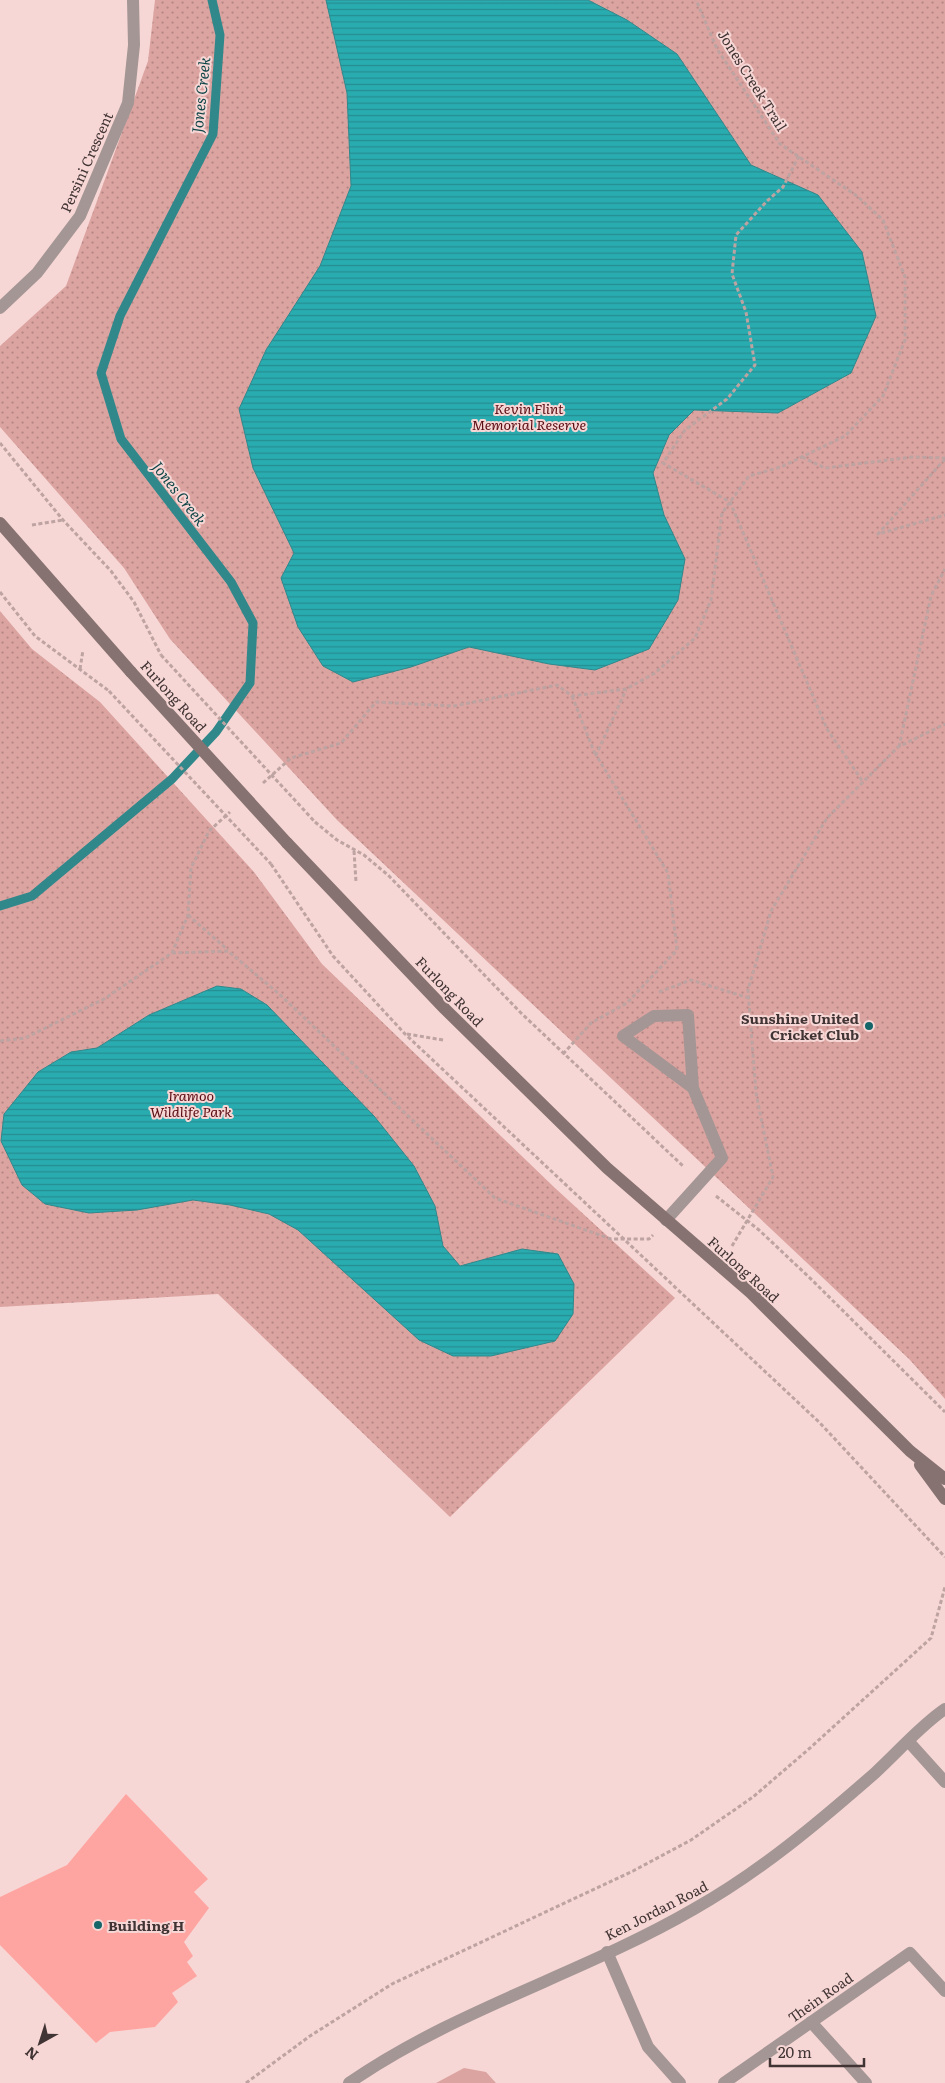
<svg xmlns="http://www.w3.org/2000/svg" width="945" height="2083" viewBox="0 0 945 2083" font-family="Literata,serif">
  <style>
    .grass { fill: #dca4a1 }
    .park { fill: url(#park-dots) }
    .water { fill: url(#water-rules); stroke: #30888b }
    .lines { fill: none; stroke-linecap: round; stroke-linejoin: round }
    .stream { stroke: #30888b; stroke-width: 9 }
    .building { fill: #ffa5a1 }
    .path { stroke: #bda3a1; stroke-width: 3; stroke-dasharray: 4 2.5; stroke-linecap: butt }
    .service { stroke: #a49695; stroke-width: 12 }
    .minor { stroke: #a49695; stroke-width: 12 }
    .secondary { stroke: #867371; stroke-width: 12 }
    .path-bridge { stroke: #bda3a1; stroke-width: 3; stroke-dasharray: 4 2.5; stroke-linecap: butt }
    .secondary-bridge { stroke: #867371; stroke-width: 12 }
    .poi-dot { fill: #166568; stroke: #f7d7d5; stroke-width: 2 }
    .labels { text-anchor: middle; dominant-baseline: central; stroke-width: 4; stroke-linejoin: round; paint-order: stroke }
    .street-label { font-size: 14px; fill: #413434; stroke: #f7d7d5 }
    .park-label { font-size: 14px; font-style: italic; fill: #590b12; stroke: #f7d7d5 }
    .poi-label { font-size: 14px; font-weight: bold; fill: #413434; stroke: #f7d7d5; text-anchor: end }
    .water-label { font-size: 15px; font-style: italic; fill: #0f4648; stroke: #f7d7d5 }
  </style>
  <defs>
    <pattern id="park-dots" width="8" height="8" patternUnits="userSpaceOnUse" patternTransform="scale(1.25)"><rect width="8" height="8" fill="#dca4a1"/><path d="M2 2h.1M6 6h.1" fill="none" stroke="#b48684" stroke-width="1.8" stroke-linecap="round"/></pattern>
    <pattern id="water-rules" width="6" height="5" patternUnits="userSpaceOnUse" patternTransform="scale(1.25)"><rect width="6" height="5" fill="#29acb0"/><path d="M0 2.5h6" fill="none" stroke="#258d90"/></pattern>
  </defs>
  <rect width="100%" height="100%" fill="#f7d7d5"/>
  <!-- grass -->
  <polygon class="grass" points="464,2068 486,2072 496,2083 436,2083"/>
  <!-- park -->
  <g class="park">
    <polygon points="155,0 945,0 945,1399 909,1359 337,820 170,639 124,568 0,427 0,346 66,286 148,61"/>
    <polygon points="0,611 32,649 100,702 254,872 322,964 555,1188 675,1298 450,1517 218,1294 0,1307"/>
  </g>
  <!-- water -->
  <g class="water">
    <polygon points="326,0 588,0 627,20 677,54 751,165 818,195 862,252 876,316 851,373 778,413 694,410 669,435 653,473 664,515 685,559 678,600 649,649 595,670 549,664 469,647 411,667 353,682 323,666 298,627 281,578 294,553 253,468 239,409 266,350 320,266 351,186 347,93"/>
    <polygon points="217,986 241,989 267,1005 374,1116 414,1166 435,1206 443,1246 460,1266 522,1249 558,1254 574,1284 573,1314 555,1341 491,1356 453,1356 419,1340 298,1230 269,1214 230,1205 193,1200 137,1210 89,1213 45,1204 22,1185 1,1141 4,1114 38,1072 71,1052 97,1048 149,1015"/>
  </g>
  <g class="lines">
    <!-- stream -->
    <polyline class="stream" points="0,906 32,896 172,779 216,732 250,683 253,623 231,582 121,439 101,373 120,316 213,134 220,35 212,0"/>
  </g>
  <!-- building -->
  <polygon class="building" points="126,1794 208,1879 194,1892 209,1908 184,1942 193,1956 187,1962 197,1976 172,1993 178,2002 155,2027 110,2032 96,2043 0,1945 0,1897 67,1865"/>
  <g class="lines">
    <!-- path -->
    <g class="path">
      <polyline points="799,156 783,187 767,201 736,235 732,274 746,312 755,365 727,399 685,430 663,463 730,502 827,729 863,782"/>
      <polyline points="0,443 63,520 111,571 134,602 161,655"/>
      <polyline points="802,457 825,468 912,457 945,458"/>
      <polyline points="945,459 878,534 945,515"/>
      <polyline points="32,525 63,520"/>
      <polyline points="0,592 35,636 109,691"/>
      <polyline points="80,669 83,650"/>
      <polyline points="572,696 595,754"/>
      <polyline points="899,747 931,596 945,569"/>
      <polyline points="263,783 291,758 341,743 376,702 454,706 557,685 572,696 626,689 655,673 695,638 711,600 722,513 749,476 781,467 845,436 883,396 905,340 905,277 883,220 857,196 780,144 717,49 696,0"/>
      <polyline points="315,822 337,840 364,855 389,876 520,1012 684,1167"/>
      <polyline points="354,851 356,882"/>
      <polyline points="271,864 333,956 405,1034 820,1423 945,1557"/>
      <polyline points="188,915 228,950"/>
      <polyline points="172,953 228,951 278,993 495,1198 611,1239 649,1239 653,1235"/>
      <polyline points="659,992 691,980 749,998"/>
      <polyline points="407,1034 443,1040"/>
      <polyline points="0,1041 25,1038 104,999 172,953 188,915 191,868 209,831 230,812"/>
      <polyline points="563,1054 591,1023 627,1003 677,950 668,873 596,755 626,690"/>
      <polyline points="716,1196 759,1230 812,1280 945,1412"/>
      <polyline points="732,1246 773,1177 756,1093 748,990 771,911 827,818 898,747 945,724"/>
      <polyline points="246,2083 310,2036 392,1984 633,1871 691,1840 753,1797 810,1748 931,1638 945,1587"/>
    </g>
    <!-- service -->
    <polyline class="service" points="666,1220 722,1158 693,1088 623,1036 654,1016 688,1015 693,1088"/>
    <!-- minor -->
    <g class="minor">
      <polyline points="0,308 37,273 80,216 128,103 134,45 133,0"/>
      <polyline points="909,1742 945,1782"/>
      <polyline points="607,1952 648,2047 680,2083"/>
      <polyline points="811,2022 866,2083"/>
      <path d="M349 2083C456 2009 582 1974 694 1909 760 1872 819 1822 875 1773 898 1752 920 1726 945 1709"/>
      <polyline points="724,2083 910,1953 945,1991"/>
    </g>
    <!-- secondary -->
    <g class="secondary">
      <polyline points="0,523 131,672"/>
      <polyline points="287,843 445,1009 607,1168 751,1293 910,1451 945,1479"/>
      <polyline points="920,1465 945,1499"/>
    </g>
    <!-- path-bridge -->
    <g class="path-bridge">
      <polyline points="161,655 315,822"/>
      <polyline points="109,691 271,864"/>
    </g>
    <!-- secondary-bridge -->
    <polyline class="secondary-bridge" points="131,672 287,843"/>
  </g>
  <!-- markers -->
  <g class="poi-dot">
    <circle cx="869" cy="1026" r="5"/>
    <circle cx="98" cy="1925" r="5"/>
  </g>
  <g class="labels">
    <!-- street labels -->
    <g class="street-label">
      <text transform="translate(753 80) rotate(58)">Jones Creek Trail</text>
      <text transform="translate(86 162) rotate(-66)">Persini Crescent</text>
      <text transform="translate(174 696) rotate(48)">Furlong Road</text>
      <text transform="translate(450 991) rotate(46)">Furlong Road</text>
      <text transform="translate(744 1269) rotate(42)">Furlong Road</text>
      <text transform="translate(656 1910) rotate(-27)">Ken Jordan Road</text>
      <text transform="translate(820 1997) rotate(-35)">Thein Road</text>
    </g>
    <!-- park labels -->
    <g class="park-label">
      <text x="529" y="408">Kevin Flint<tspan x="529" dy="16">Memorial Reserve</tspan></text>
      <text x="191" y="1095">Iramoo<tspan x="191" dy="16">Wildlife Park</tspan></text>
    </g>
    <!-- poi labels -->
    <g class="poi-label">
      <text x="859" y="1018">Sunshine United<tspan x="859" dy="16">Cricket Club</tspan></text>
      <text x="108" y="1925" text-anchor="start">Building H</text>
    </g>
    <!-- water labels -->
    <g class="water-label">
      <text transform="translate(200 95) rotate(-84)">Jones Creek</text>
      <text transform="translate(180 493) rotate(52)">Jones Creek</text>
    </g>
  </g>
  <!-- north arrow -->
  <g transform="translate(40 2043) rotate(219)" stroke="#f7d7d5" stroke-width="4" paint-order="stroke">
  <path d="M0-4L9 19L0 12L-9 19Z" fill="#413434"/>
  <text y="-8" font-size="14" font-weight="bold" text-anchor="middle" fill="#413434">N</text>
  </g>
  <!-- scale -->
  <path d="M770 2058v8h94v-8" fill="none" stroke="#413434" stroke-width="2.5"/>
  <text x="778" y="2058" font-size="15" fill="#413434" stroke="#f7d7d5" stroke-width="4" paint-order="stroke">20 m</text>
</svg>
